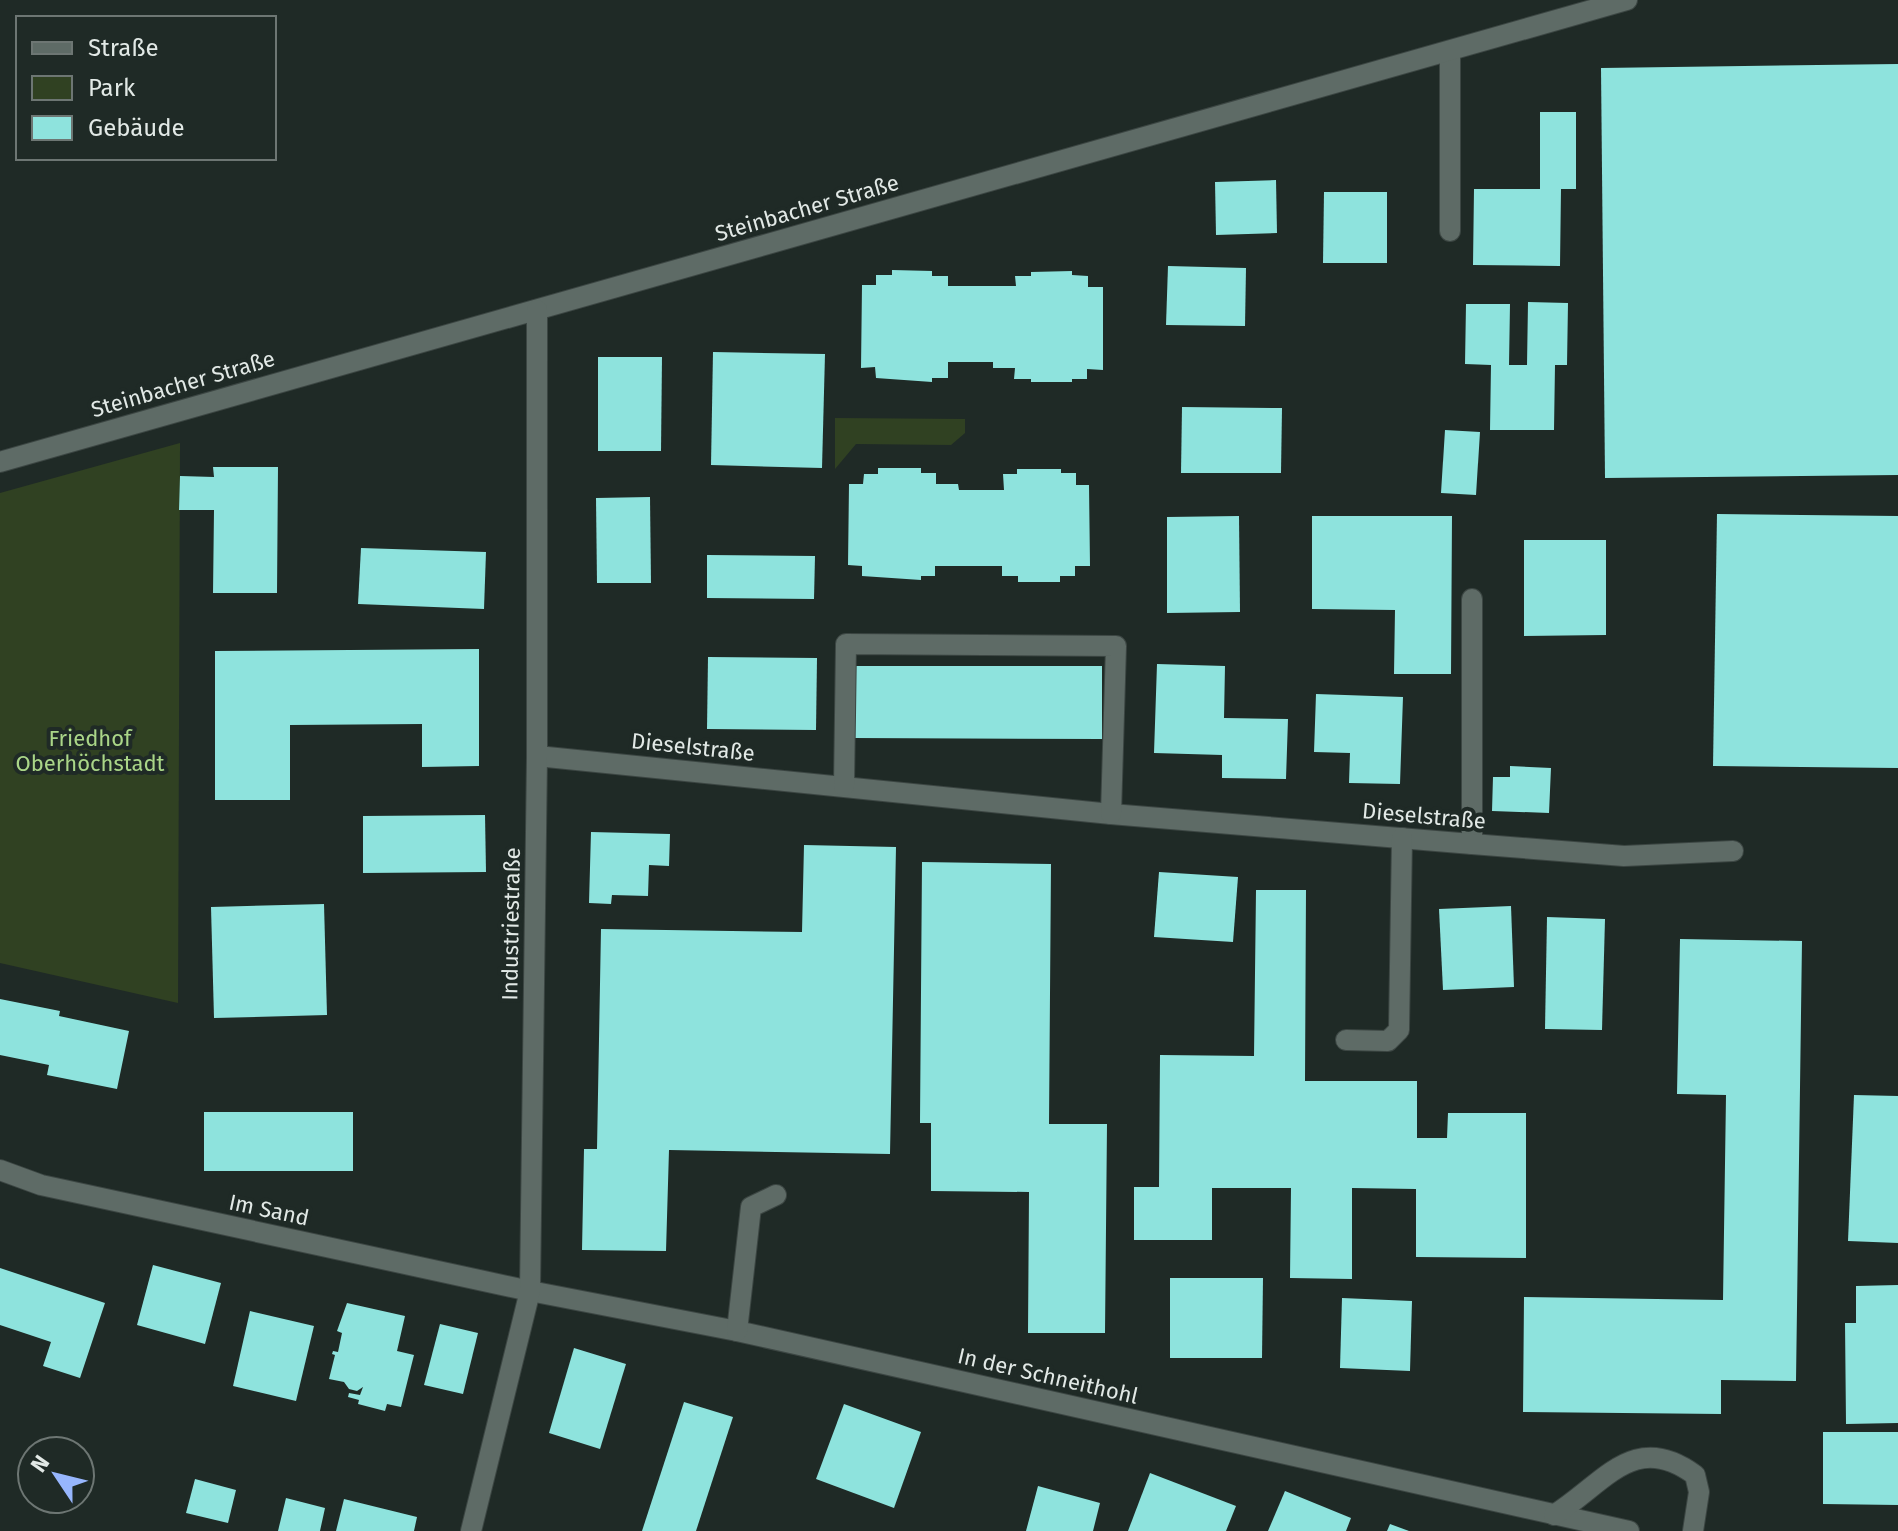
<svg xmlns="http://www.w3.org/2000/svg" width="1898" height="1531" viewBox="0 0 1898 1531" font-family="'Fira Sans',sans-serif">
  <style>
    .green { fill: #304122 }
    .building { fill: #8ee3dd }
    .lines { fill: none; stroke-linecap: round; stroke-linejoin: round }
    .minor-casing { stroke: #3c4643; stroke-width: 22 }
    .minor { stroke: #5e6b66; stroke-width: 20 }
    .labels { text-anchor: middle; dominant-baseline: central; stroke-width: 8; stroke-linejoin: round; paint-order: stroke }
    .street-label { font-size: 22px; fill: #e2e9e6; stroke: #1f2a26 }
    .park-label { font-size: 22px; fill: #aad688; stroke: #1f2a26 }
  </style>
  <rect width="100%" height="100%" fill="#1f2a26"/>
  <!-- green -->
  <g class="green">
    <polygon points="835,418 965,419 965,433 951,445 856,444 835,469"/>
    <polygon points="180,443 178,1003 0,963 0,493"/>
  </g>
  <!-- building -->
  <g class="building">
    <polygon points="1898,64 1898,475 1605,478 1601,68"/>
    <polygon points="1540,112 1576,112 1576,189 1561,189 1560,266 1473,265 1474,189 1540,189"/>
    <polygon points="1276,180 1277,233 1216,235 1215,182"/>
    <polygon points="1324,192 1387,192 1387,263 1323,263"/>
    <polygon points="1168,266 1246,268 1245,326 1166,325"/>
    <polygon points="892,270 932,271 932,276 948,276 948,286 1016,286 1015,276 1031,276 1031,272 1072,271 1072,275 1088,276 1088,287 1103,287 1103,370 1087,369 1087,379 1072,379 1072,382 1031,382 1031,379 1014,379 1015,368 993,368 993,362 948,362 948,378 932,378 932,382 876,378 875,367 861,368 862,285 876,285 876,275 892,275"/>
    <polygon points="1528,302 1568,303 1567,365 1555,365 1554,430 1490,430 1491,365 1465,364 1466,304 1510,304 1509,365 1527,365"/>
    <polygon points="713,352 825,354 822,468 711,465"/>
    <polygon points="598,357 662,357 661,451 598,451"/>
    <polygon points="1182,407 1282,408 1281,473 1181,473"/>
    <polygon points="1445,430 1480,432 1476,495 1441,493"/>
    <polygon points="213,467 278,467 277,593 213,593 214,510 179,510 180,476 214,477"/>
    <polygon points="878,468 921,468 921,473 936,473 936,484 958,484 959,490 1004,490 1003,474 1017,474 1017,469 1061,469 1061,473 1076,473 1076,485 1089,485 1090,566 1075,566 1075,576 1060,576 1060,582 1018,582 1018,576 1002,576 1002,566 935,566 935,576 921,576 921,580 862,576 862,566 848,565 849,484 863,484 864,474 878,474"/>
    <polygon points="650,497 651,583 597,583 596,498"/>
    <polygon points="1717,514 1898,516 1898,768 1713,766"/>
    <polygon points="1239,516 1240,612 1167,613 1167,517"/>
    <polygon points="1312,516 1452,516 1451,674 1394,674 1395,610 1312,609"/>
    <polygon points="1524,540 1606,540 1606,635 1524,636"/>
    <polygon points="361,548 486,552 484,609 358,604"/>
    <polygon points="707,555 815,556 814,599 707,598"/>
    <polygon points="479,649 479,766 422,767 422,724 290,725 290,800 215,800 215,651"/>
    <polygon points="708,657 817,658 816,730 707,729"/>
    <polygon points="1157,664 1225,666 1224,718 1288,719 1286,779 1222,778 1222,755 1154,753"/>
    <polygon points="853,666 1102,666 1102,739 853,738"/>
    <polygon points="1316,694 1403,697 1400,784 1349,783 1350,753 1314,752"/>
    <polygon points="1510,766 1551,768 1549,813 1492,811 1493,777 1510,777"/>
    <polygon points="485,815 486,872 363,873 363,816"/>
    <polygon points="591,832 670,834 669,866 649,865 648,896 612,895 611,904 589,903"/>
    <polygon points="804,845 896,847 890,1154 669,1150 666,1251 582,1250 584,1149 597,1149 601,929 802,932"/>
    <polygon points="922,862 1051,864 1049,1124 1107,1124 1105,1333 1028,1333 1029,1192 931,1191 931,1123 920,1123"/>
    <polygon points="1159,872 1238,877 1233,942 1154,937"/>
    <polygon points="1256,890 1306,890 1305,1081 1417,1081 1417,1138 1447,1138 1448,1113 1526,1113 1526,1258 1416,1257 1416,1189 1352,1188 1352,1279 1290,1278 1291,1188 1212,1188 1212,1240 1134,1240 1134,1187 1159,1187 1160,1055 1254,1056"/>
    <polygon points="324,904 327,1015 214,1018 211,907"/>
    <polygon points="1511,906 1514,987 1443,990 1439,909"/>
    <polygon points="1547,917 1605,919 1602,1030 1545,1029"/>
    <polygon points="1680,939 1802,941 1796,1381 1721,1380 1721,1414 1523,1412 1524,1297 1723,1300 1726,1095 1677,1094"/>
    <polygon points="0,999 60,1011 59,1016 129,1031 117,1089 47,1075 49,1065 0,1055"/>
    <polygon points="1854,1095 1898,1096 1898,1243 1848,1241"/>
    <rect x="204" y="1112" width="149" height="59"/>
    <polygon points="153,1265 221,1283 205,1344 137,1325"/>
    <polygon points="0,1268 105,1303 80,1378 43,1366 51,1342 0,1325"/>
    <polygon points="1170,1278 1263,1278 1262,1358 1170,1358"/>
    <polygon points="1898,1285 1898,1423 1846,1424 1845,1323 1856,1323 1856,1286"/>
    <polygon points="1342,1298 1412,1301 1410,1371 1340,1368"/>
    <polygon points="347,1303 405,1316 397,1351 414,1355 401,1407 387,1404 385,1411 358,1404 359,1400 348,1397 349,1393 360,1395 363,1387 357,1391 349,1389 344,1382 329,1379 335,1355 332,1354 333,1351 338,1352 342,1333 337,1331"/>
    <polygon points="250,1311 314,1326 296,1401 233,1386"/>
    <polygon points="440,1324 478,1333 463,1394 424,1385"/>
    <polygon points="574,1348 626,1364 600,1449 549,1433"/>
    <polygon points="684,1402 733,1417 696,1531 642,1531"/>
    <polygon points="844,1404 921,1432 894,1508 816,1479"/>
    <polygon points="1823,1432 1898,1432 1898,1505 1823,1504"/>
    <polygon points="1150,1473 1236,1506 1226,1531 1128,1531"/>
    <polygon points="195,1479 236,1490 228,1523 186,1513"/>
    <polygon points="1038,1486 1100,1503 1093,1531 1026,1531"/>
    <polygon points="1285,1491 1351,1518 1346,1531 1268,1531"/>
    <polygon points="286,1498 325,1508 320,1531 278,1531"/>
    <polygon points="344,1499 417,1517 414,1531 336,1531"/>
    <polygon points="1390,1524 1409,1531 1387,1531"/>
  </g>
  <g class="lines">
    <!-- minor casing -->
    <g class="minor-casing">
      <g id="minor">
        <polyline points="1450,231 1450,52"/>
        <polyline points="0,462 1627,0"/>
        <polyline points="1472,599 1472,844"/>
        <polyline points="537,756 1111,814 1472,844 1624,856 1733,851"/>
        <polyline points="844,786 846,644 1116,646 1111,814"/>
        <polyline points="1346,1040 1388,1041 1399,1030 1402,838"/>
        <polyline points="0,1170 41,1185 530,1291 737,1331 1629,1531"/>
        <polyline points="737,1331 751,1207 776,1195"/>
        <path d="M1554 1515C1605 1483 1634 1430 1695 1475L1699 1492 1693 1531"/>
        <polyline points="471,1531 530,1291 537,756 537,310"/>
      </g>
    </g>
    <!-- minor -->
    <use href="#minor" class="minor"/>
  </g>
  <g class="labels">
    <!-- street labels -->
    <g class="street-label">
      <text transform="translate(807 208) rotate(-16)">Steinbacher Straße</text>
      <text transform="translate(183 384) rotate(-16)">Steinbacher Straße</text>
      <text transform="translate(693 747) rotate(6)">Dieselstraße</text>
      <text transform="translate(1424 816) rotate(5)">Dieselstraße</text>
      <text transform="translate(511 924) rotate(-89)">Industriestraße</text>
      <text transform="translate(269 1210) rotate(12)">Im Sand</text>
      <text transform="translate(1048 1376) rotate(13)">In der Schneithohl</text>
    </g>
    <!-- park labels -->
    <g class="park-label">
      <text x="90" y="738">Friedhof<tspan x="90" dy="25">Oberhöchstadt</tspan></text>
    </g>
  </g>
  <!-- legend -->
  <rect x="16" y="16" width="260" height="144" fill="#1f2a26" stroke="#6d7673" stroke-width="2"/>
  <rect x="32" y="42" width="40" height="12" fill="#5e6b66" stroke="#6d7673" stroke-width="2"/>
  <text x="88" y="56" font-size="24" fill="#e2e9e6">Straße</text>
  <rect x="32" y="76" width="40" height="24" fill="#304122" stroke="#6d7673" stroke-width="2"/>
  <text x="88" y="96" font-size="24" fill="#e2e9e6">Park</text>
  <rect x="32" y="116" width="40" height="24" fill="#8ee3dd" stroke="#6d7673" stroke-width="2"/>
  <text x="88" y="136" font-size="24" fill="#e2e9e6">Gebäude</text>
  <!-- north arrow -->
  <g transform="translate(56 1475) rotate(305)"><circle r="38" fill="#1f2a26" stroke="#6d7673" stroke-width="2"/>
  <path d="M0-6L14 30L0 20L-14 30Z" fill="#97b6fd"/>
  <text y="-12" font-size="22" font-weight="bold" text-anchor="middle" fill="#e2e9e6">N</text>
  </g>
</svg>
